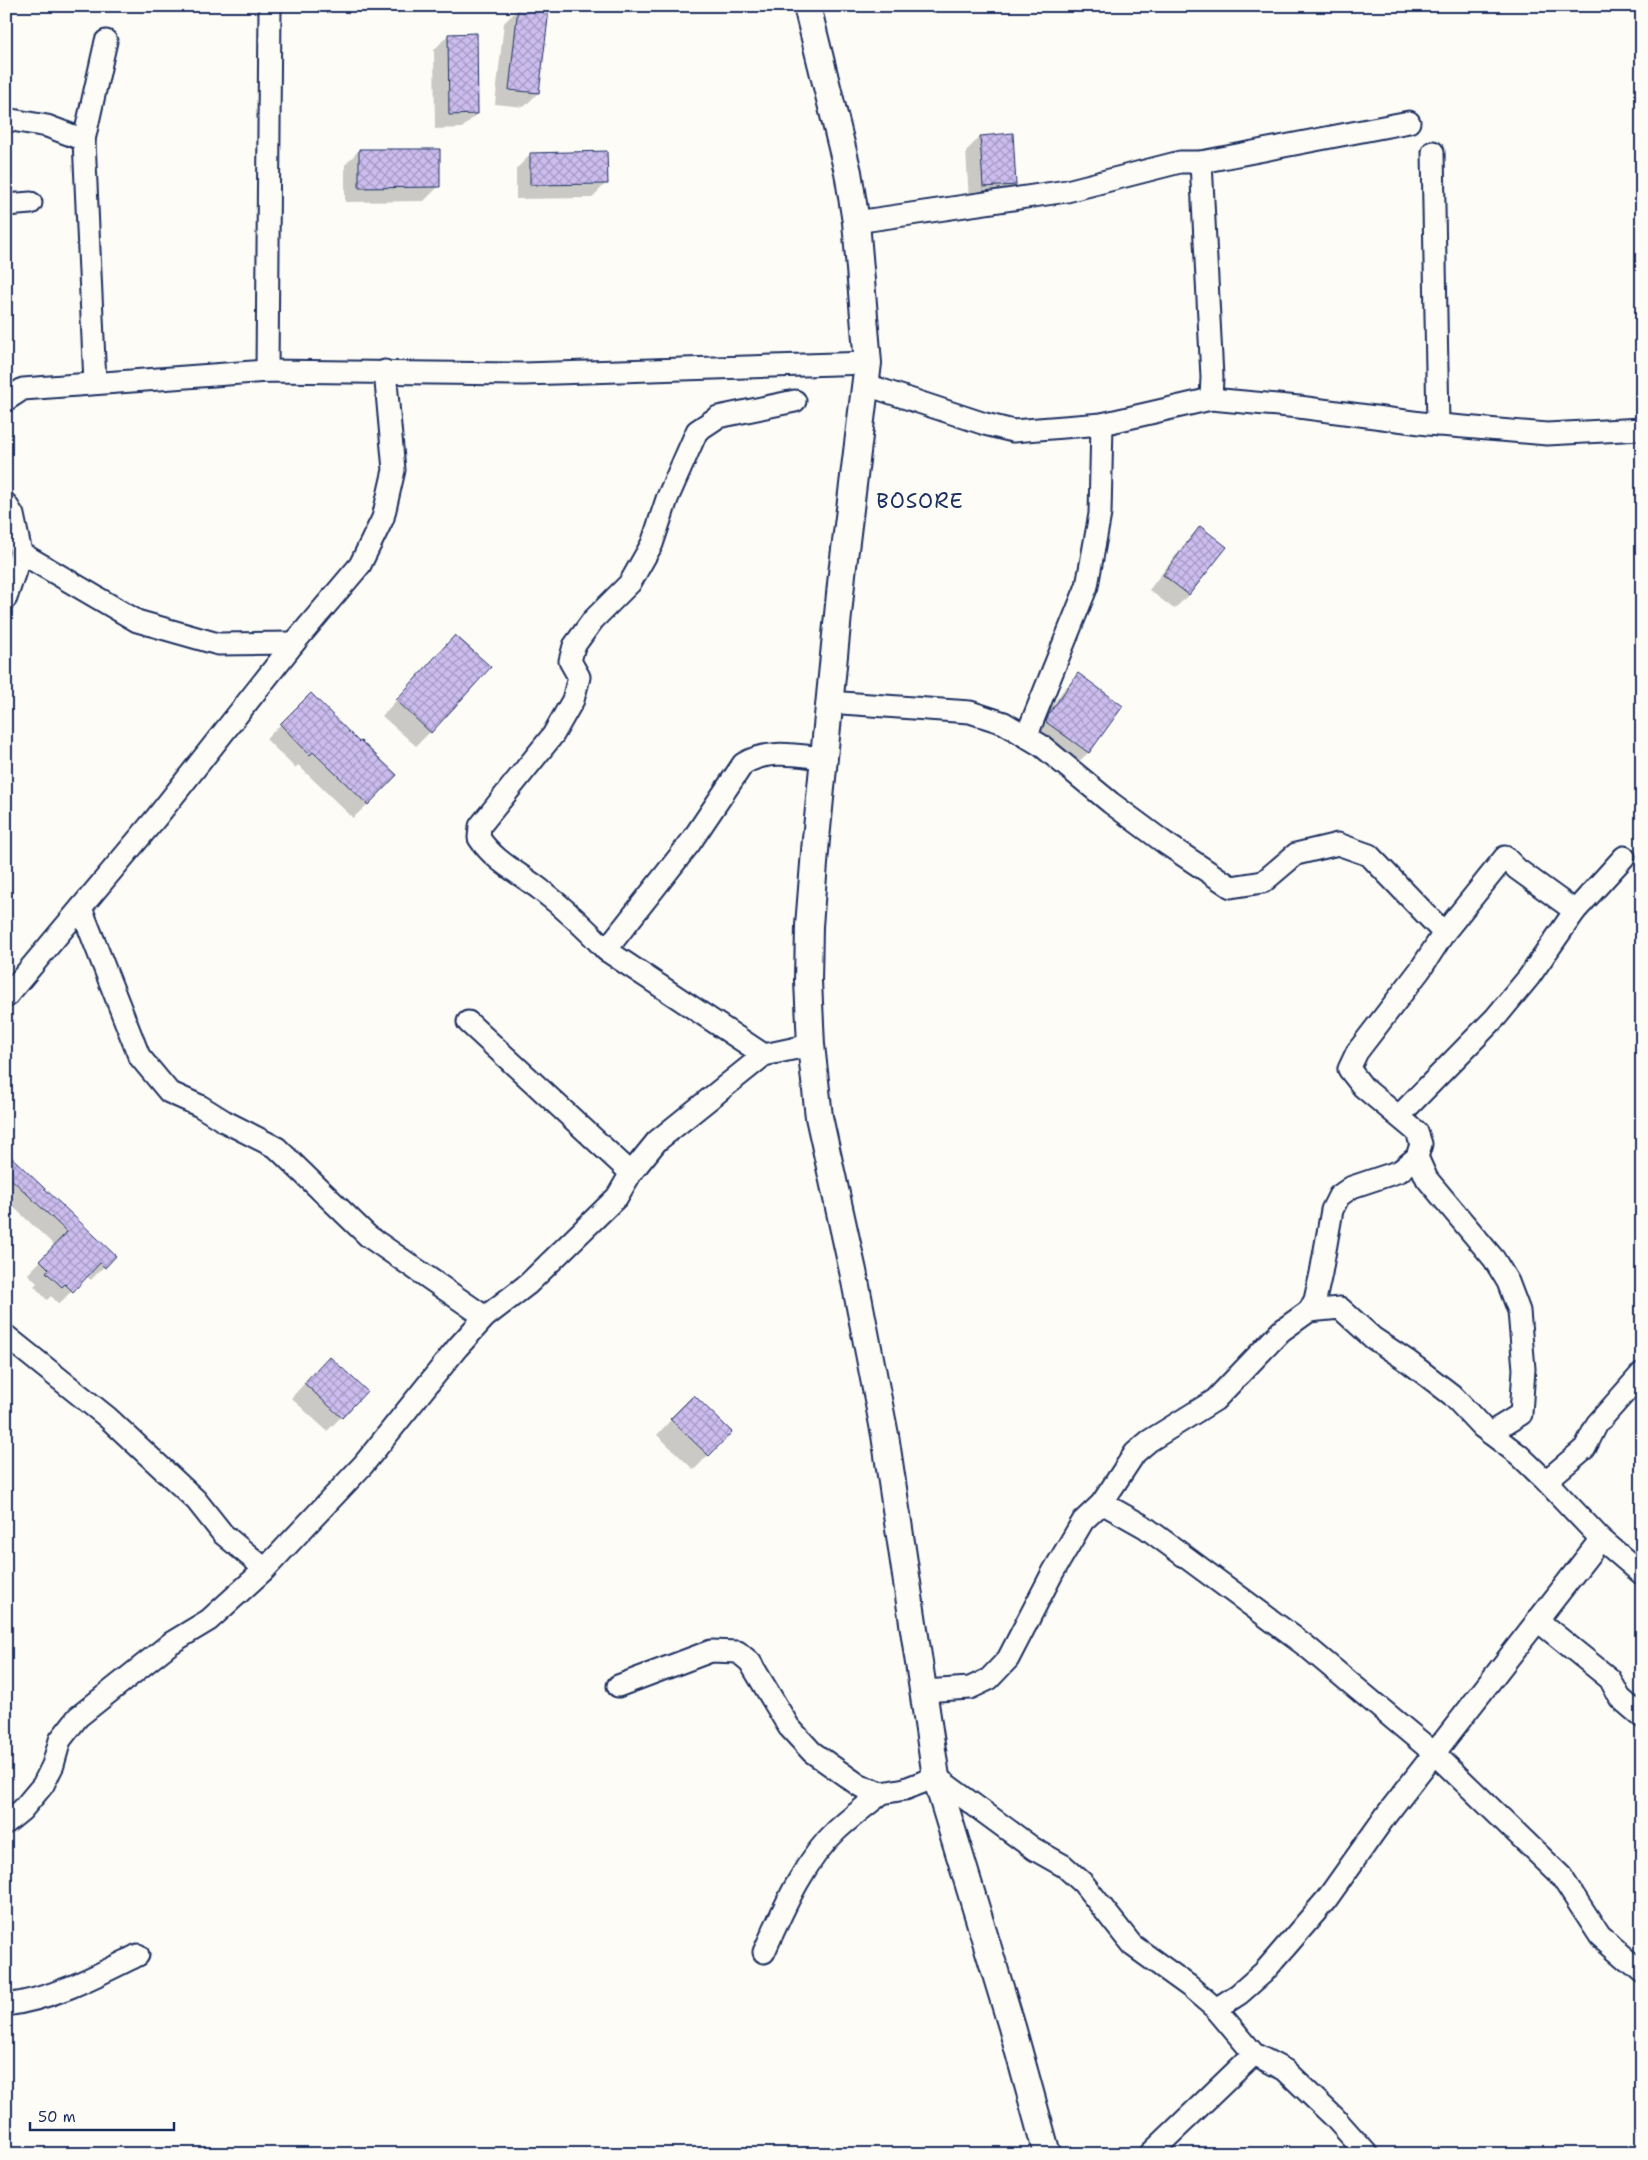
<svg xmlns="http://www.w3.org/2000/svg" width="1648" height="2160" viewBox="0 0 1648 2160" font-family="'Shantell Sans',sans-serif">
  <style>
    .shadow { fill: #0003 }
    .building { fill: url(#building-cross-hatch); stroke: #1b2f5e }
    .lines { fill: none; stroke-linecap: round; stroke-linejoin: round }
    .minor-casing { stroke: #1b2f5e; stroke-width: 25 }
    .tertiary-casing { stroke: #1b2f5e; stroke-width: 30 }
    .minor { stroke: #fdfcf7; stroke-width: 21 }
    .tertiary { stroke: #fdfcf7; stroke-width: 26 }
    .labels { text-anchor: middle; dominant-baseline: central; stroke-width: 5; stroke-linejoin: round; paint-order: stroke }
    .quarter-label { font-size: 21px; letter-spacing: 1px; fill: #1b2f5e; stroke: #fdfcf7 }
  </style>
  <defs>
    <pattern id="building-cross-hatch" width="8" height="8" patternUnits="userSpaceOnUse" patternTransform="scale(1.25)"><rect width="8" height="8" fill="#ccbdee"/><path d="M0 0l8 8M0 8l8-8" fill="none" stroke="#a59ac4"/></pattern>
  </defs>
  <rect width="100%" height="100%" fill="#fdfcf7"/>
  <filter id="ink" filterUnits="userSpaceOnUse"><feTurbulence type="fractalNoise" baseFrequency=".02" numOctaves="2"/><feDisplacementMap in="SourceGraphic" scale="10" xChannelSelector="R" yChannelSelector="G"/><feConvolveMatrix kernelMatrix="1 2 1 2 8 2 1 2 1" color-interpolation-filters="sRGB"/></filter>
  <g filter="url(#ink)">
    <!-- shadow -->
    <g class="shadow">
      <polygon points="519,8 538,93 524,107 495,104 504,23"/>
      <polygon points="448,35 477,114 462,128 435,129 434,50"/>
      <polygon points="980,137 1015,184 1001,199 969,201 966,151"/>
      <polygon points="359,150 438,187 424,201 345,202 345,165"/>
      <polygon points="531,154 606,183 592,198 516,199 516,169"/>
      <polygon points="1200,528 1189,595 1174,609 1149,590 1186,542"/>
      <polygon points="455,636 430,732 416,746 382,716"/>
      <polygon points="1079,675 1122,706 1088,753 1073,767 1035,730 1064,689"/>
      <polygon points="311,694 368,804 353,818 298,765 295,768 266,739"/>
      <polygon points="6,1154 114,1256 91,1280 86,1276 59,1304 51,1296 47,1300 34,1286 37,1283 28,1274 55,1246 6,1200"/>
      <polygon points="315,1372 341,1417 327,1431 291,1398"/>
      <polygon points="679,1411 730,1432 694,1470 657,1435"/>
    </g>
    <!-- building -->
    <g class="building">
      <polygon points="518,7 549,10 539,93 509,90"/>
      <polygon points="477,33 478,114 449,115 448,34"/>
      <polygon points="1013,133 1016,185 983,187 980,136"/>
      <polygon points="359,149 440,149 440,187 359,188"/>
      <polygon points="607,151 608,184 530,185 530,153"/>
      <polygon points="1200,526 1227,547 1189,595 1163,575"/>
      <polygon points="455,635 491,667 431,733 396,700"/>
      <polygon points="1078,673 1123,706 1089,753 1046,722 1049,714"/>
      <polygon points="311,693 359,742 361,741 397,775 368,805 313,752 310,755 280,724"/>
      <polygon points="6,1152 116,1256 105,1268 100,1263 73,1292 65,1284 62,1287 46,1272 49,1269 40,1260 67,1232 6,1174"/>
      <polygon points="329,1356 367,1391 342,1418 304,1383"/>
      <polygon points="694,1395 732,1432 709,1456 670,1419"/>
    </g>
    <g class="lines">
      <!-- minor casing -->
      <g class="minor-casing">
        <g id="minor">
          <polyline points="6,119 47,126 84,140 95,383"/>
          <polyline points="84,140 106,41"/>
          <polyline points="1433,152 1438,425"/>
          <polyline points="1201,162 1212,377 1211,399"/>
          <polyline points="6,205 31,203"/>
          <polyline points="856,222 1067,191 1180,162 1201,162 1409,122"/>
          <polyline points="267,371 270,6"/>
          <polyline points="864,384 985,424 1013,431 1102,424 1211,399 1299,407 1428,424 1547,434 1642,429"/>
          <polyline points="6,400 23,389 267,371 524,374 868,363"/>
          <polyline points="6,504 13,515 21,553 6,598"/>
          <polyline points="21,553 137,621 218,644 294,643"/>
          <polyline points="828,702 970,712 1004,723 1042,746 1111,803 1165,843 1231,887 1263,882 1296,854 1338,844 1369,855 1444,933"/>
          <polyline points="1026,737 1087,586 1100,514 1102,424"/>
          <polyline points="81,908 139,1056 169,1092 200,1106 224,1121 277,1148 368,1236 485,1317"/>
          <path d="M606 950C586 928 564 908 541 890 518 872 495 862 479 838L480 826 553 735 573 700 579 677 570 661 574 646 593 620 630 583 652 544 667 499 697 431 718 417 795 401"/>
          <polyline points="6,997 156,818 294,643 360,565 383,518 394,470 385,371"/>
          <polyline points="468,1022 631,1173"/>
          <path d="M764 1055 606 950 690 843 743 764C768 749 795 755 823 758"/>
          <polyline points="1399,1116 1496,1017 1529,977 1575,911 1624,857"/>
          <polyline points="1417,1157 1427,1179 1494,1259 1508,1282 1519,1311 1524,1369 1521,1414 1490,1433"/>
          <polyline points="1309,1311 1315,1300 1321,1273 1332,1210 1339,1196 1352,1187 1400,1171 1417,1157 1421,1144 1417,1132 1363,1087 1349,1069 1357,1052 1420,970 1444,933 1505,857 1517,869 1575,911"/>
          <polyline points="6,1336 107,1417 196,1500 223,1534 265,1569 363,1465 457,1348 485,1317 528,1284 617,1197 631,1173 657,1141 764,1055 811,1045"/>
          <polyline points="1546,1481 1585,1448 1597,1424 1642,1373"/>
          <polyline points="1102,1503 1135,1453 1149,1441 1215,1400 1281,1331 1309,1311 1340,1308 1373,1338 1409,1362 1452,1395 1482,1427 1519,1455 1546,1481 1601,1539 1387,1814 1326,1900 1264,1972 1239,1994 1216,2009"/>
          <polyline points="1601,1539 1642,1574"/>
          <polyline points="1537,1620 1610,1679 1620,1698 1642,1717"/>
          <polyline points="618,1686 711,1651 738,1652 750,1662 789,1727 812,1752 860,1786 882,1793 905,1789 936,1777 1034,1849 1064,1866 1083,1883 1132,1945 1189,1986 1216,2009 1254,2054"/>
          <polyline points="924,1691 970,1688 989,1679 1008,1659 1053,1572 1083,1521 1102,1503 1145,1527 1306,1646 1434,1753 1561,1876 1600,1936 1642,1972"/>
          <polyline points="6,1823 22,1810 43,1785 53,1765 60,1740 78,1717 171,1643 209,1620 265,1569"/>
          <path d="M764 1952C783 1910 803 1862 837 1830 851 1817 867 1805 882 1793"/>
          <path d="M6 2005C53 1999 96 1976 138 1955"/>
          <polyline points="1150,2154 1254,2054 1285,2070 1334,2117 1367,2154"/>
        </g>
      </g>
      <!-- tertiary casing -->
      <g class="tertiary-casing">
        <polyline id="tertiary" points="807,6 848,172 856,222 868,363 842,574 816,839 809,926 808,981 811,1045 819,1117 853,1271 885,1435 936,1777 1012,2027 1047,2154"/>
      </g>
      <!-- minor -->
      <use href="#minor" class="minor"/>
      <!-- tertiary -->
      <use href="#tertiary" class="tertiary"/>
    </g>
  </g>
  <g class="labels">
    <!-- quarter labels -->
    <g class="quarter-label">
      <text x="920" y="501">BOSORE</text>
    </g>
  </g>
  <!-- margin -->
  <rect width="1648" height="2160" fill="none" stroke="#fdfcf7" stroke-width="25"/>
  <rect x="12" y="12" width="1623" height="2135" fill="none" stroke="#1b2f5e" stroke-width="2" filter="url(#ink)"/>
  <!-- scale -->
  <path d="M30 2122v8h144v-8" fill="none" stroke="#1b2f5e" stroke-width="2.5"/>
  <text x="38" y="2122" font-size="15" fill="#1b2f5e" stroke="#fdfcf7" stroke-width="4" paint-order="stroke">50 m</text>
</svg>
